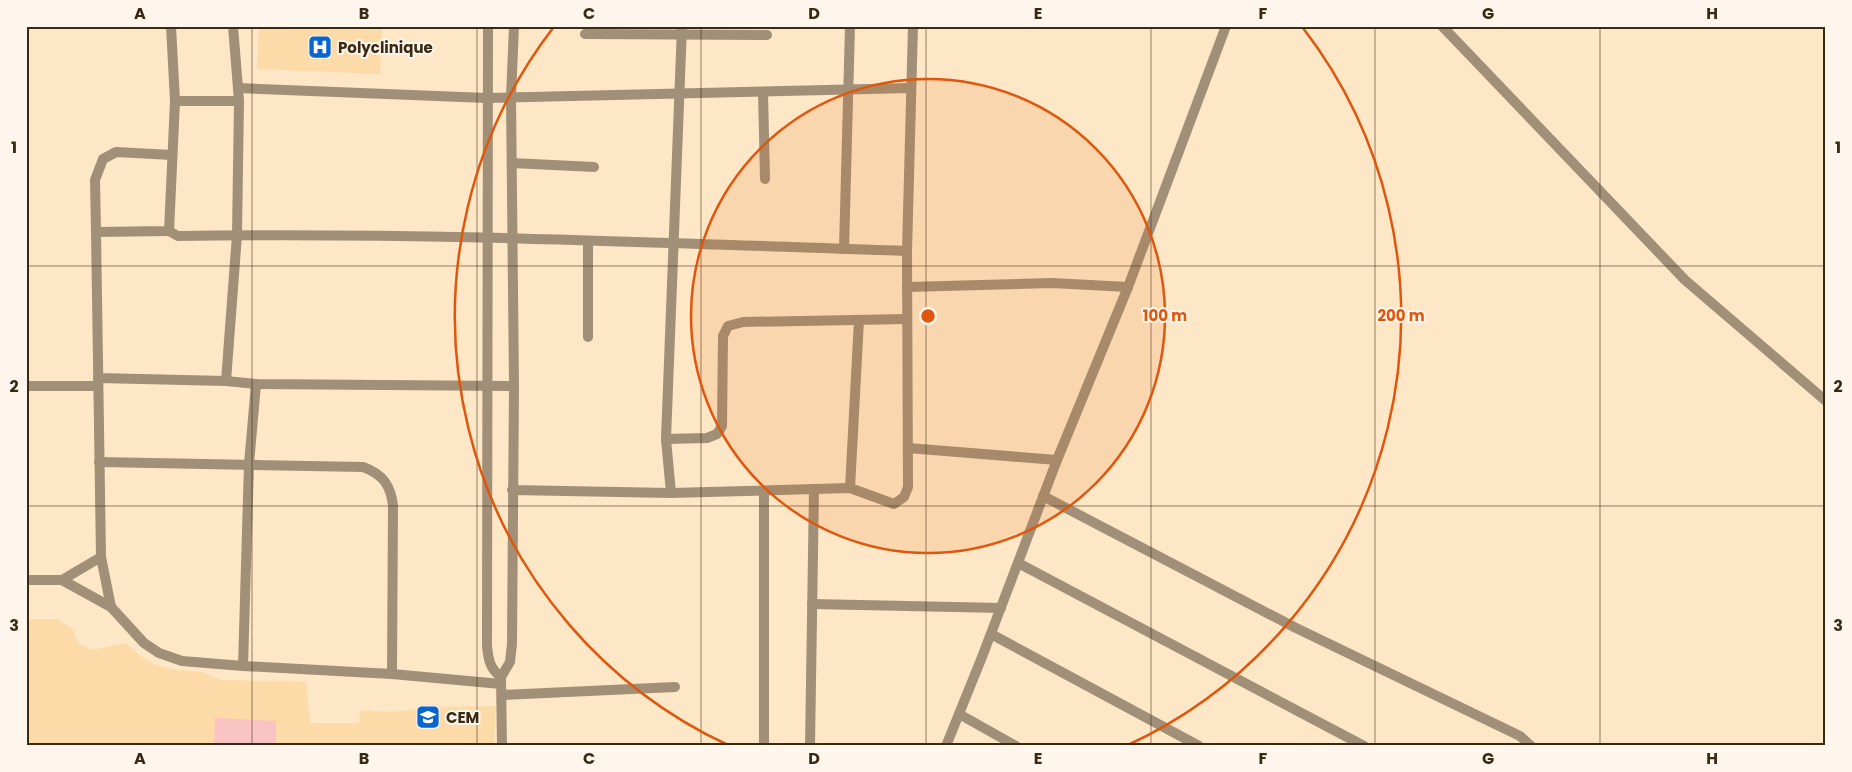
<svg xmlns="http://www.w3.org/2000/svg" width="1852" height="772" viewBox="0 0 1852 772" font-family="Poppins,sans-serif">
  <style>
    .built { fill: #fddba9 }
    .green { fill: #fac3c4 }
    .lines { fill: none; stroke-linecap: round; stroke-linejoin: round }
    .minor { stroke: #a19077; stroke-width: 10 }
    .grid { fill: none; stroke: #382a13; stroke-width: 1; stroke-opacity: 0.55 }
    .ring { fill: none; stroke: #df570c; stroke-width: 2.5 }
    .labels { text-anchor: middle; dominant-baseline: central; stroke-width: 4; stroke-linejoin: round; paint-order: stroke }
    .poi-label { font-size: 15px; font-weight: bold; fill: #382a13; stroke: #fef6ec; text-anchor: start }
    .centre { fill: #df570c; stroke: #fef6ec; stroke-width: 2.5 }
    .ring-label { font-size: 15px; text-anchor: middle; font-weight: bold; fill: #df570c; stroke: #fef6ec; stroke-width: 4; stroke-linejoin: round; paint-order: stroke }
    .neatline { fill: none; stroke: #382a13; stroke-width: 2 }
    .grid-label { font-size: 16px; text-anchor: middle; font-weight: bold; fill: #382a13 }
  </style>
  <rect width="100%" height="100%" fill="#fee7c6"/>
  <!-- built -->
  <g class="built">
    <polygon points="259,26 382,26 380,74 257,69"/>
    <polygon points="26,619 57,619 73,629 77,642 92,650 125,643 143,658 154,664 171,669 202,672 221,680 306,682 310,723 359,723 361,710 394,712 428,707 496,706 494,746 26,746"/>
  </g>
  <!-- green -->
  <polygon class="green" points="215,718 276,721 276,746 214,746"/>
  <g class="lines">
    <!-- minor -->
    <g class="minor">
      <path d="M488 26 487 645C488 659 490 669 501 677"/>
      <polyline points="1442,26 1685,280 1826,401"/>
      <polyline points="585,34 767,35"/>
      <polyline points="238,88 487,98 911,88"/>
      <polyline points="763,92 765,179"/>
      <polyline points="175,101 239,101"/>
      <polyline points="512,163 594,167"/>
      <path d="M169 231 178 236C421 232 664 243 907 251"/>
      <polyline points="96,232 95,180 103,159 116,152 172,155"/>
      <polyline points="844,249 850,26"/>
      <polyline points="907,287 1052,283 1128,287"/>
      <polyline points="588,337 588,241"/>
      <polyline points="98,378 226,381 256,384 514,386"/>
      <polyline points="226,381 237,235 239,101 233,26"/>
      <polyline points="26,386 98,386"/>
      <polyline points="666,439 707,438 717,434 722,426 723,336 728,326 743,322 907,319"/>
      <polyline points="908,448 1057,460"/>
      <path d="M99 462 363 467C383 474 391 486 393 506L392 674"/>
      <polyline points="850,488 859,320"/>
      <polyline points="512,490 671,493 850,488 894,504 904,497 908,487 907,251 913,26"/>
      <polyline points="671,493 666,439 682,26"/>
      <polyline points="1043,496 1294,627 1520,736 1531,746"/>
      <polyline points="101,557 111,607"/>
      <polyline points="1018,563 1364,746"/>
      <polyline points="26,580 62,580 101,557 96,232 169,231 175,101 171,26"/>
      <polyline points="62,580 111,607 144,643 159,653 182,661 243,666 392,674 501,684"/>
      <polyline points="812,604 1001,608"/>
      <polyline points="991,634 1199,746"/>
      <polyline points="243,666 249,464 256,384"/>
      <polyline points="502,695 675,687"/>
      <polyline points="959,714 1016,746"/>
      <polyline points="502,746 501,677 510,662 512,644 514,386 511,97 514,26"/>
      <polyline points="764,746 764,491"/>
      <polyline points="810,746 814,489"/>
      <polyline points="946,746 982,657 1057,460 1128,287 1226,26"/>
    </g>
  </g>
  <!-- grid -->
  <path class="grid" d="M252 26V746M477 26V746M701 26V746M926 26V746M1151 26V746M1375 26V746M1600 26V746M26 266H1826M26 506H1826"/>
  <!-- distance rings -->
  <circle cx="928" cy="316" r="237" fill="#df570c" fill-opacity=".12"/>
  <g class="ring">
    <circle cx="928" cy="316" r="237"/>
    <path d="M728 745A473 473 0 0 1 553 28M1303 28A473 473 0 0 1 1128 745"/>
  </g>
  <!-- icons -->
  <defs>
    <g id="hospital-square" transform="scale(1.25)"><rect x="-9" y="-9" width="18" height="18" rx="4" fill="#0766cf" stroke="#fef6ec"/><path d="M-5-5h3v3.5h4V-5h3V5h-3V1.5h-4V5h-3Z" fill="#fff"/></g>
    <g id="school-square" transform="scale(1.25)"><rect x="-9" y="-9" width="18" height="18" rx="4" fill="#0766cf" stroke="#fef6ec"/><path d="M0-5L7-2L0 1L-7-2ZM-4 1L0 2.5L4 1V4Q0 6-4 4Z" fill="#fff"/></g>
  </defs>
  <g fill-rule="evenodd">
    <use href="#hospital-square" x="320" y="47"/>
    <use href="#school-square" x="428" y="717"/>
  </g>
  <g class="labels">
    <!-- poi labels -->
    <g class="poi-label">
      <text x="338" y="47">Polyclinique</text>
      <text x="446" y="717">CEM</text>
    </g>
  </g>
  <circle cx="928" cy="316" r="8" class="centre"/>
  <g class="ring-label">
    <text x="1165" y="321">100 m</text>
    <text x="1401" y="321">200 m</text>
  </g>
  <!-- border -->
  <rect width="1852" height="772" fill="none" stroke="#fef6ec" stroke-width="55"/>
  <rect x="28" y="28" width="1796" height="716" class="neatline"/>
  <g class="grid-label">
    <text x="140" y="19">A</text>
    <text x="364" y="19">B</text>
    <text x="589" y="19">C</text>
    <text x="814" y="19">D</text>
    <text x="1038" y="19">E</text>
    <text x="1263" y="19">F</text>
    <text x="1488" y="19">G</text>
    <text x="1712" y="19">H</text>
    <text x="14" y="153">1</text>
    <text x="1838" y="153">1</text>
    <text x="14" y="392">2</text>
    <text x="1838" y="392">2</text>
    <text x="14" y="631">3</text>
    <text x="1838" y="631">3</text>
    <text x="140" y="764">A</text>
    <text x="364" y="764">B</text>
    <text x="589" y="764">C</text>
    <text x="814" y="764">D</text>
    <text x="1038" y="764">E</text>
    <text x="1263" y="764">F</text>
    <text x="1488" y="764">G</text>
    <text x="1712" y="764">H</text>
  </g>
</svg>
